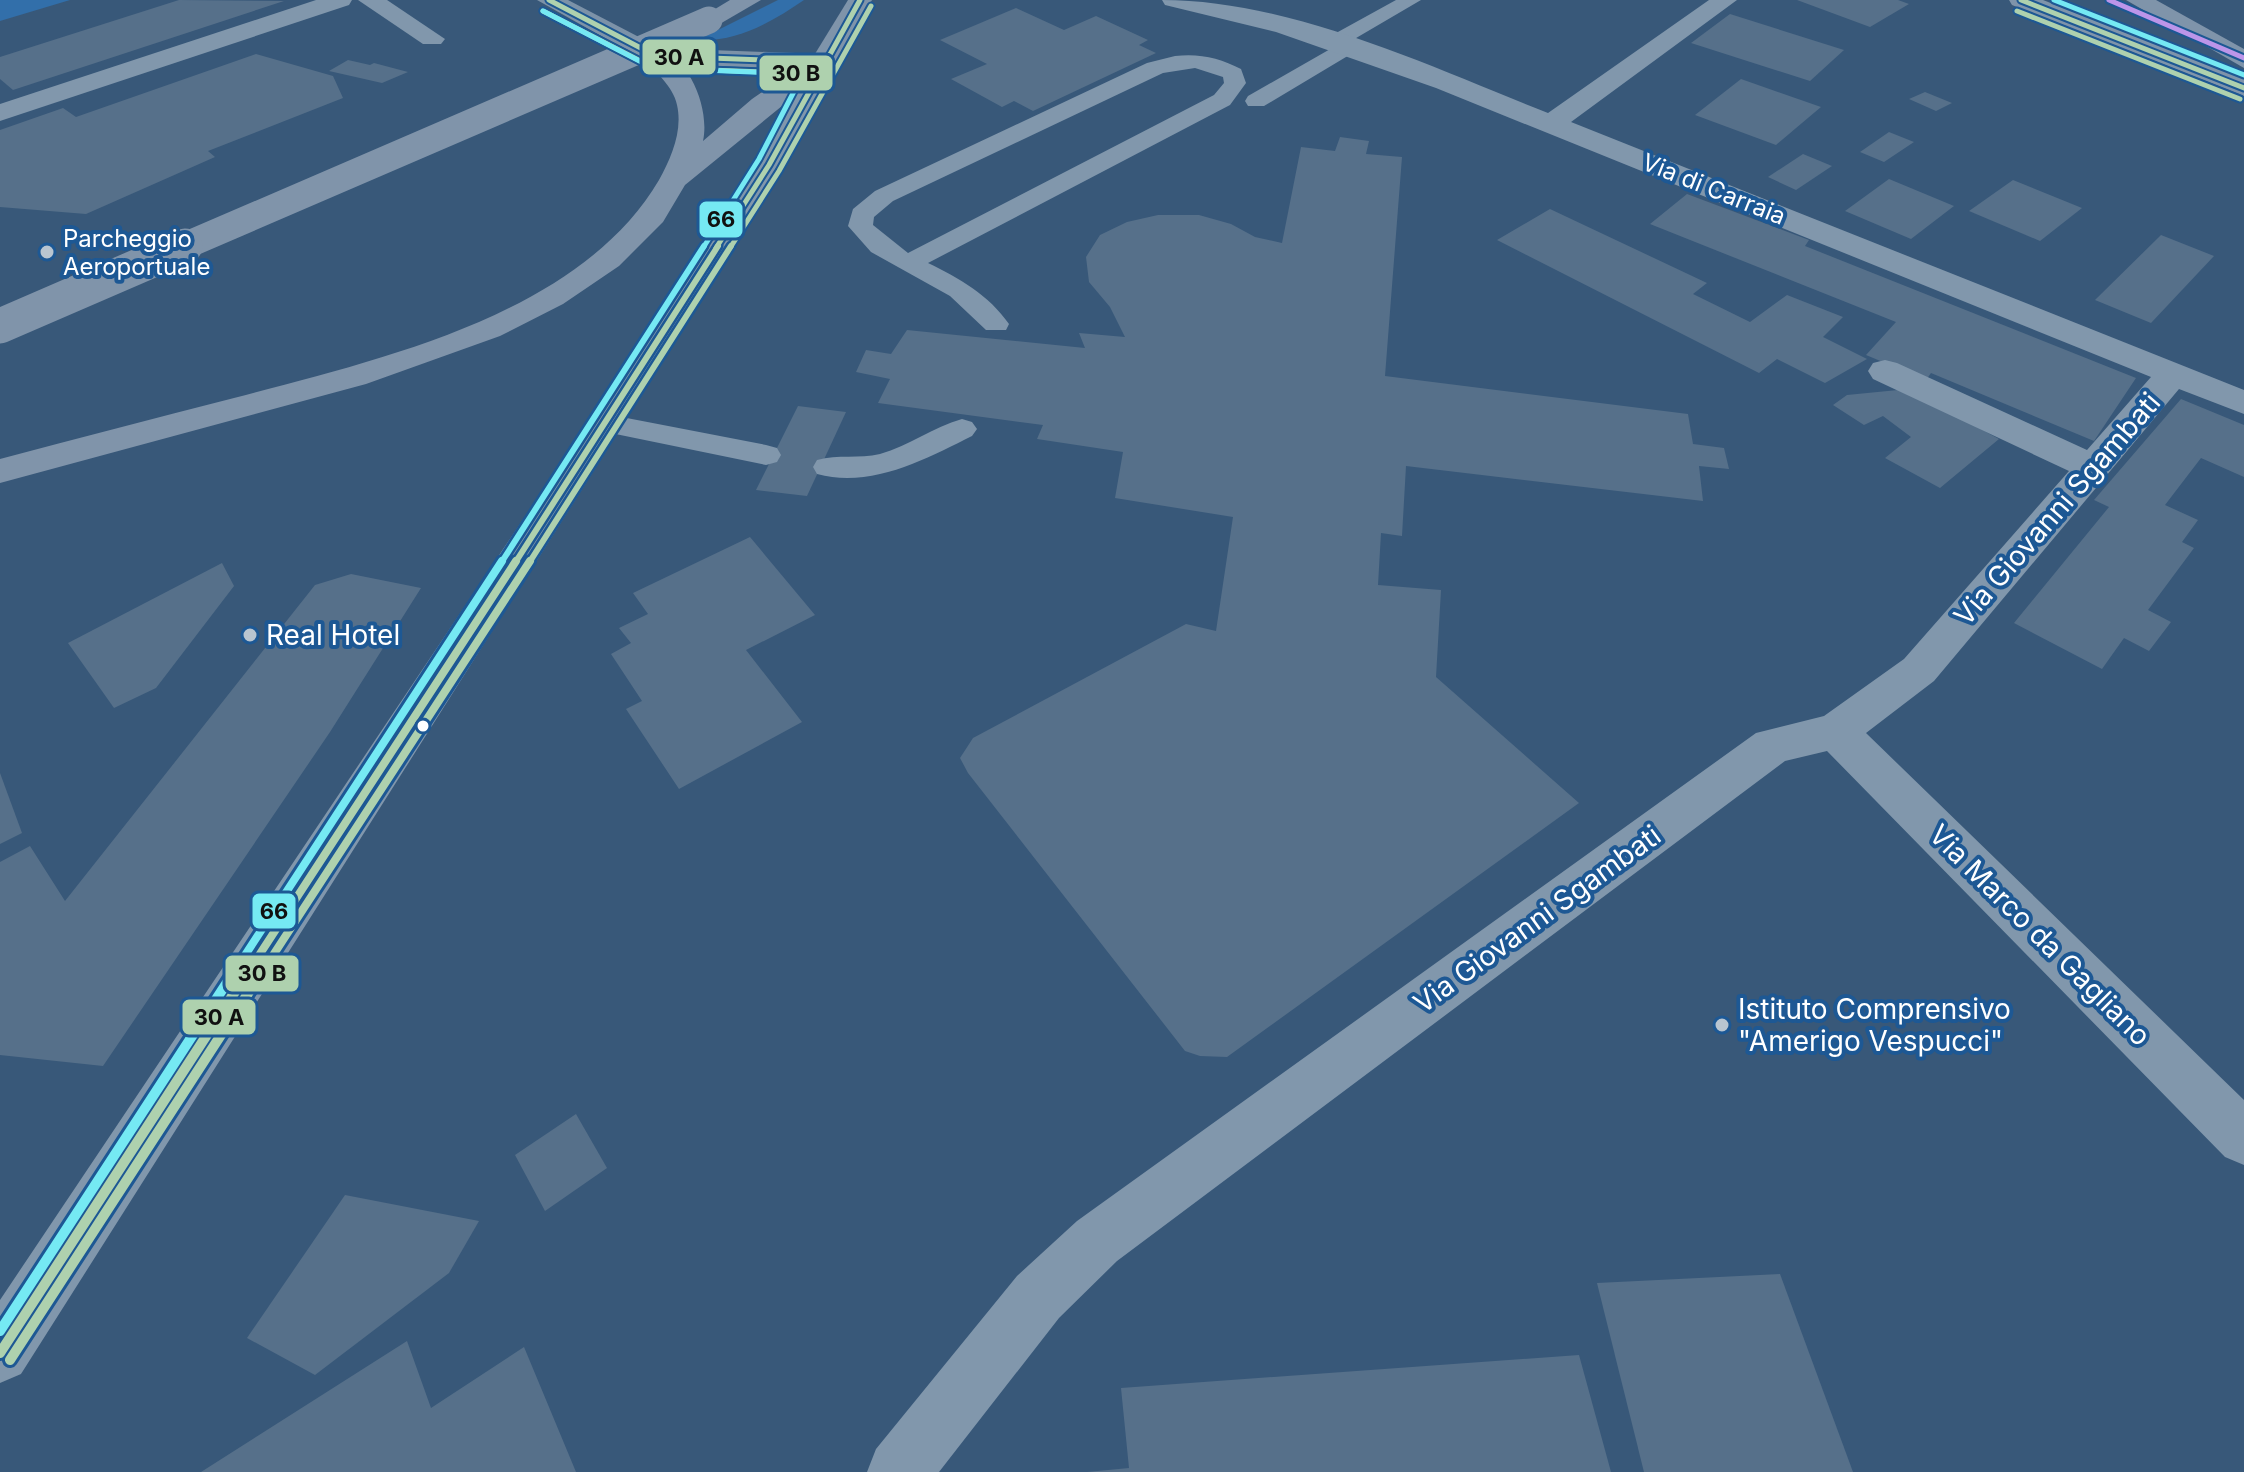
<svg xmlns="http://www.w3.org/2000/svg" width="2244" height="1472" viewBox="0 0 2244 1472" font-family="Inter,sans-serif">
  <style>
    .green { fill: #326faa }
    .building { fill: #56708a }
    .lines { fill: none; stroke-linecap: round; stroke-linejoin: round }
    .service { fill: #8197ac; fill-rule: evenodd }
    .minor { fill: #8197ac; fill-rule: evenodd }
    .tertiary { fill: #8197ac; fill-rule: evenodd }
    .secondary { fill: #7c92a8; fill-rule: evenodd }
    .primary { fill: #7f94aa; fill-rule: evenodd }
    .trunk { fill: #8094aa; fill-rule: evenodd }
    .trunk-bridge-far1 { stroke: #8094aa; stroke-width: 27 }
    .trunk-bridge { stroke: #8094aa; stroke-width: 35 }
    .bus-1-far3-casing { stroke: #1d5894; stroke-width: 9 }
    .bus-1-far2-casing { stroke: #1d5894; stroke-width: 11 }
    .bus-1-far1-casing { stroke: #1d5894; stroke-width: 14 }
    .bus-1-casing { stroke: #1d5894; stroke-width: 16 }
    .bus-2-far3-casing { stroke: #1d5894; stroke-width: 9 }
    .bus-2-far2-casing { stroke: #1d5894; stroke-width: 11 }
    .bus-2-far1-casing { stroke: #1d5894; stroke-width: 14 }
    .bus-2-casing { stroke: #1d5894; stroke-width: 16 }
    .bus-3-far3-casing { stroke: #1d5894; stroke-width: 9 }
    .bus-3-far2-casing { stroke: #1d5894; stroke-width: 11 }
    .bus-3-far1-casing { stroke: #1d5894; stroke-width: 14 }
    .bus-3-casing { stroke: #1d5894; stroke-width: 16 }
    .bus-1-far3 { stroke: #aed1ae; stroke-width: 5 }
    .bus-1-far2 { stroke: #aed1ae; stroke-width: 6 }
    .bus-1-far1 { stroke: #aed1ae; stroke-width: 8 }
    .bus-1 { stroke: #aed1ae; stroke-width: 10 }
    .bus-2-far3 { stroke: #aed1ae; stroke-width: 5 }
    .bus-2-far2 { stroke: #aed1ae; stroke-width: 6 }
    .bus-2-far1 { stroke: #aed1ae; stroke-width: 8 }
    .bus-2 { stroke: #aed1ae; stroke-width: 10 }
    .bus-3-far3 { stroke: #75e9f3; stroke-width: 5 }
    .bus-3-far2 { stroke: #75e9f3; stroke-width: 6 }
    .bus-3-far1 { stroke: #75e9f3; stroke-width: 8 }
    .bus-3 { stroke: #75e9f3; stroke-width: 10 }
    .tram-1-casing { stroke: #1d5894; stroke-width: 9 }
    .tram-1 { stroke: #bc95e9; stroke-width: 5 }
    .poi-dot { fill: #b9c5d0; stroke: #1d5894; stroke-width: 3 }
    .bus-dot { fill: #fff; stroke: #1d5894; stroke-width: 3 }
    .labels { text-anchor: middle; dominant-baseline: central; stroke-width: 8; stroke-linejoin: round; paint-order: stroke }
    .far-street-label { font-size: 24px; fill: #fff; stroke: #1d5894 }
    .far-poi-label { font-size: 24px; fill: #fff; stroke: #1d5894; text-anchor: start }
    .street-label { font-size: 28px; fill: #fff; stroke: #1d5894 }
    .poi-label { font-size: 28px; fill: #fff; stroke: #1d5894; text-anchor: start }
    .line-badge { stroke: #1d5894; stroke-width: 3 }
    .pale-badge-label { font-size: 22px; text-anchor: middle; font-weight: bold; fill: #111 }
  </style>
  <rect width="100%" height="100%" fill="#385879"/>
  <!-- green -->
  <g class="green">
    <polygon points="0,0 70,0 0,21"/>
    <path d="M778 0H804C772 22 737 42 698 40Z"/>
  </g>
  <!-- building -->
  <g class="building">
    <polygon points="179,0 284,1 13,90 0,79 0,57"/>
    <polygon points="1797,0 1898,0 1909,4 1870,27"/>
    <polygon points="1016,8 1064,30 1096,16 1148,40 1139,45 1156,53 1033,111 1014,101 1002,107 951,79 987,64 940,40"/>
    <polygon points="1730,14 1844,50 1810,81 1691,43"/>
    <polygon points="256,54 333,76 343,98 208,151 215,157 86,214 0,207 0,130 63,108 76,117"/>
    <polygon points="348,60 370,65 374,63 408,72 382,83 329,71"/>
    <polygon points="1741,79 1821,107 1776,145 1695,115"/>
    <polygon points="1925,92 1952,103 1936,111 1909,99"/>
    <polygon points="1889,132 1914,142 1884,162 1860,152"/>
    <polygon points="1340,137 1369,141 1366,154 1402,157 1385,376 1688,414 1693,444 1724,448 1729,469 1699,466 1703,501 1406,466 1402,536 1381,533 1378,585 1441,590 1436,677 1579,803 1227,1057 1200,1056 1185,1051 968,773 960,758 973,738 1186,624 1216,631 1233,517 1115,498 1123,452 1037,439 1043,425 878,403 890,379 856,372 866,350 891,354 907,330 1085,348 1079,333 1125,337 1110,307 1089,282 1086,257 1100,235 1127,222 1158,215 1199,215 1231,224 1255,237 1282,243 1301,147 1335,151"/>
    <polygon points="1803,154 1832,166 1796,190 1768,177"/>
    <polygon points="1889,179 1954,206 1911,239 1845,211"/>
    <polygon points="2013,180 2082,208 2040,241 1969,211"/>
    <polygon points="1687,194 1809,240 1805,246 2136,378 2094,441 1931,373 1926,380 1866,355 1896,322 1650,224"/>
    <polygon points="1550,209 1707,283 1693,294 1750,322 1787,295 1843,317 1823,337 1867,359 1825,383 1777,359 1759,373 1497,240"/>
    <polygon points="2161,235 2214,256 2151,323 2095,300"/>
    <polygon points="1898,390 1945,410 1999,439 1940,488 1885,458 1911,437 1883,416 1864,425 1833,405 1847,395"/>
    <polygon points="2181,399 2244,425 2244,477 2201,458 2165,505 2198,520 2182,542 2194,548 2148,610 2171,622 2149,651 2124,638 2102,669 2014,623 2109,507 2094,500"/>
    <polygon points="798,406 846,412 807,496 756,490"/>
    <polygon points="750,537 815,615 746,650 802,722 679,789 626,709 642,701 611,654 631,643 619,628 648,614 633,593"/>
    <polygon points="222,563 234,586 156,688 114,708 68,643"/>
    <polygon points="351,574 421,588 330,732 103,1066 0,1055 0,862 30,846 65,901 315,585"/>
    <polygon points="0,773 22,833 0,844"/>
    <polygon points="576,1114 607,1168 545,1211 515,1155"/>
    <polygon points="345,1195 479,1221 449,1273 315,1375 247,1338"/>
    <polygon points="1780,1274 1853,1472 1644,1472 1597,1283"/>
    <polygon points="407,1341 431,1408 524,1347 576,1472 201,1472"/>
    <polygon points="1579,1355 1611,1472 1087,1472 1129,1468 1121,1388"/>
  </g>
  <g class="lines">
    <!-- service -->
    <g class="service">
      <polygon points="1396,0 1421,0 1351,41 1359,47 1356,51 1264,106 1248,106 1245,101 1248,96 1332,48 1324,42 1327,38"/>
      <path d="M1175 56C1199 53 1220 58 1241 69L1246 83 1230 105 928 263C959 278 989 295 1009 324L1006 330H986L950 296 871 252 848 226 853 209 875 191 1147 63ZM1195 68 1223 77 1224 83 1214 95 908 253 873 225 874 217 893 201 1163 73Z"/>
      <polygon points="606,414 766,445 777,448 781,455 777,462 766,465 596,430 591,423 596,416"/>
      <path d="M962 419 972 422 977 429 972 436C926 459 871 489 817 474L813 467 817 460C838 454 859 459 880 454 909 446 933 427 962 419Z"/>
    </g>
    <!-- minor -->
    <g class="minor">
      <polygon points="316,0 352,0 349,5 0,121 0,104"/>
      <polygon points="358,0 387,0 445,39 441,44 423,44"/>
      <path d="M1162 0C1290 0 1429 66 1548 113L1709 0H1737L1571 122 2244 390V414L2179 389 1934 681 1866 733 2244 1100V1165L2225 1157 1827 751 1785 761 1117 1261 1059 1318 939 1472H867L876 1449 1017 1276 1077 1221 1756 733 1824 716 1904 659 2069 471 1873 379 1868 371 1873 363 1885 360 1897 363 2087 450 2151 377 1436 88 1276 32 1165 5Z"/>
    </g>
    <!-- tertiary -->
    <polygon class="tertiary" points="823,54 836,62 783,165 624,423 21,1374 0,1383 0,1300 593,415 755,165 810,62"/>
    <!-- secondary -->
    <g class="secondary">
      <polygon points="537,0 568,0 637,36 641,41 637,46 619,46"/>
      <polygon points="656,48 823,54 836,62 823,70 722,69 647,61 643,56 647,51"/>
    </g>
    <!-- primary -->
    <g class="primary">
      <polygon points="848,0 872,0 832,68 814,68 810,62"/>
      <polygon points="2009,0 2043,0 2244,79 2244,96 2012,5"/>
      <polygon points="2126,0 2156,0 2244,49 2244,68"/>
    </g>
    <!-- trunk -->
    <g class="trunk">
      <polygon points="730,0 761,0 718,25 700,25 697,20"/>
      <path d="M656 48C690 57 710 109 703 141L752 99 814 56 823 54 836 62 685 185 663 222 619 266 563 304 500 336 366 384 0 483V459C78 438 156 418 234 398 377 360 579 316 659 180 671 158 683 131 677 105 673 85 654 72 643 56Z"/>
    </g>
    <!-- trunk-bridge-far1 -->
    <polyline class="trunk-bridge-far1" points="180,248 709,20"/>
    <!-- trunk-bridge -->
    <polyline class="trunk-bridge" points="0,326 185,246"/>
    <!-- bus-1-far3 casing -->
    <g class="bus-1-far3-casing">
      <g id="bus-1-far3">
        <polyline points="549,0 656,56 823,62"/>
        <polyline points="2021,0 2244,88"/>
        <polyline points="716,248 769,165 860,0"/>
      </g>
    </g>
    <!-- bus-1-far2 casing -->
    <g class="bus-1-far2-casing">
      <polyline id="bus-1-far2" points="515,563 718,246"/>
    </g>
    <!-- bus-1-far1 casing -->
    <g class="bus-1-far1-casing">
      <polyline id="bus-1-far1" points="254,963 516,561"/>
    </g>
    <!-- bus-1 casing -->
    <g class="bus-1-casing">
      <polyline id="bus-1" points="0,1353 255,961"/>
    </g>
    <!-- bus-2-far3 casing -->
    <g class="bus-2-far3-casing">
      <g id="bus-2-far3">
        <polyline points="543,11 654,68 823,74"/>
        <polyline points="2017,11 2240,99"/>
        <polyline points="730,248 779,171 871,6"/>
      </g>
    </g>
    <!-- bus-2-far2 casing -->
    <g class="bus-2-far2-casing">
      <polyline id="bus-2-far2" points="529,563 731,246"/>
    </g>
    <!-- bus-2-far1 casing -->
    <g class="bus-2-far1-casing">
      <polyline id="bus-2-far1" points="268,963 530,561"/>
    </g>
    <!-- bus-2 casing -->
    <g class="bus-2-casing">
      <polyline id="bus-2" points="10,1360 269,961"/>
    </g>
    <!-- bus-3-far3 casing -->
    <g class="bus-3-far3-casing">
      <g id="bus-3-far3">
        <polyline points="2054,0 2244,75"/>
        <polyline points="543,11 653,68 803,74 759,159 703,248"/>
      </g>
    </g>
    <!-- bus-3-far2 casing -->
    <g class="bus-3-far2-casing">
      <polyline id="bus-3-far2" points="501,563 704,246"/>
    </g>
    <!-- bus-3-far1 casing -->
    <g class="bus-3-far1-casing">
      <polyline id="bus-3-far1" points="240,963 502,561"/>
    </g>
    <!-- bus-3 casing -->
    <g class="bus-3-casing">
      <polyline id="bus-3" points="0,1331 241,961"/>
    </g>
    <!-- bus-1-far3 -->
    <use href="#bus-1-far3" class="bus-1-far3"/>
    <!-- bus-1-far2 -->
    <use href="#bus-1-far2" class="bus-1-far2"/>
    <!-- bus-1-far1 -->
    <use href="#bus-1-far1" class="bus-1-far1"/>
    <!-- bus-1 -->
    <use href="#bus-1" class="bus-1"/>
    <!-- bus-2-far3 -->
    <use href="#bus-2-far3" class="bus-2-far3"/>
    <!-- bus-2-far2 -->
    <use href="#bus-2-far2" class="bus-2-far2"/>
    <!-- bus-2-far1 -->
    <use href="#bus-2-far1" class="bus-2-far1"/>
    <!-- bus-2 -->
    <use href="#bus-2" class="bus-2"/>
    <!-- bus-3-far3 -->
    <use href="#bus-3-far3" class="bus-3-far3"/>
    <!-- bus-3-far2 -->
    <use href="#bus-3-far2" class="bus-3-far2"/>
    <!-- bus-3-far1 -->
    <use href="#bus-3-far1" class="bus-3-far1"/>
    <!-- bus-3 -->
    <use href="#bus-3" class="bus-3"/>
    <!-- tram-1 casing -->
    <g class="tram-1-casing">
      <polyline id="tram-1" points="2109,0 2244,58"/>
    </g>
    <!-- tram-1 -->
    <use href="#tram-1" class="tram-1"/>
  </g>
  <!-- markers -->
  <g class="poi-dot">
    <circle cx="47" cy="252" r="8"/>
    <circle cx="250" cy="635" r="8"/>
    <circle cx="1722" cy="1025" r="8"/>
  </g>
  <circle class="bus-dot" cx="423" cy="726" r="7"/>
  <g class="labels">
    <!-- far-street labels -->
    <g class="far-street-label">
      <text transform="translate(1714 189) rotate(22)">Via di Carraia</text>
    </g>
    <!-- far-poi labels -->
    <g class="far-poi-label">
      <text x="63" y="238">Parcheggio<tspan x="63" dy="28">Aeroportuale</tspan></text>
    </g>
    <!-- street labels -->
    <g class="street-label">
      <text transform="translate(2057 509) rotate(-49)">Via Giovanni Sgambati</text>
      <text transform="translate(1537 919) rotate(-36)">Via Giovanni Sgambati</text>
      <text transform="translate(2040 935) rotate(45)">Via Marco da Gagliano</text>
    </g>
    <!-- poi labels -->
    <g class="poi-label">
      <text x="266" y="635">Real Hotel</text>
      <text x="1738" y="1009">Istituto Comprensivo<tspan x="1738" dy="32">"Amerigo Vespucci"</tspan></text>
    </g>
  </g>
  <g class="line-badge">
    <rect x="641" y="38" width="76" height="38" rx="8" fill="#aed1ae"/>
    <rect x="758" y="54" width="76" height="38" rx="8" fill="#aed1ae"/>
    <rect x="698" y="200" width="46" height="39" rx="8" fill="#75e9f3"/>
    <rect x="251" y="892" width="46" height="38" rx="8" fill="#75e9f3"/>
    <rect x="224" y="954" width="76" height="39" rx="8" fill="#aed1ae"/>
    <rect x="181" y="998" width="76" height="38" rx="8" fill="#aed1ae"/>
  </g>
  <g class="pale-badge-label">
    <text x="679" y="65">30 A</text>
    <text x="796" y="81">30 B</text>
    <text x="721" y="227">66</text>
    <text x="274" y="919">66</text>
    <text x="262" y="981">30 B</text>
    <text x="219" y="1025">30 A</text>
  </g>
</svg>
